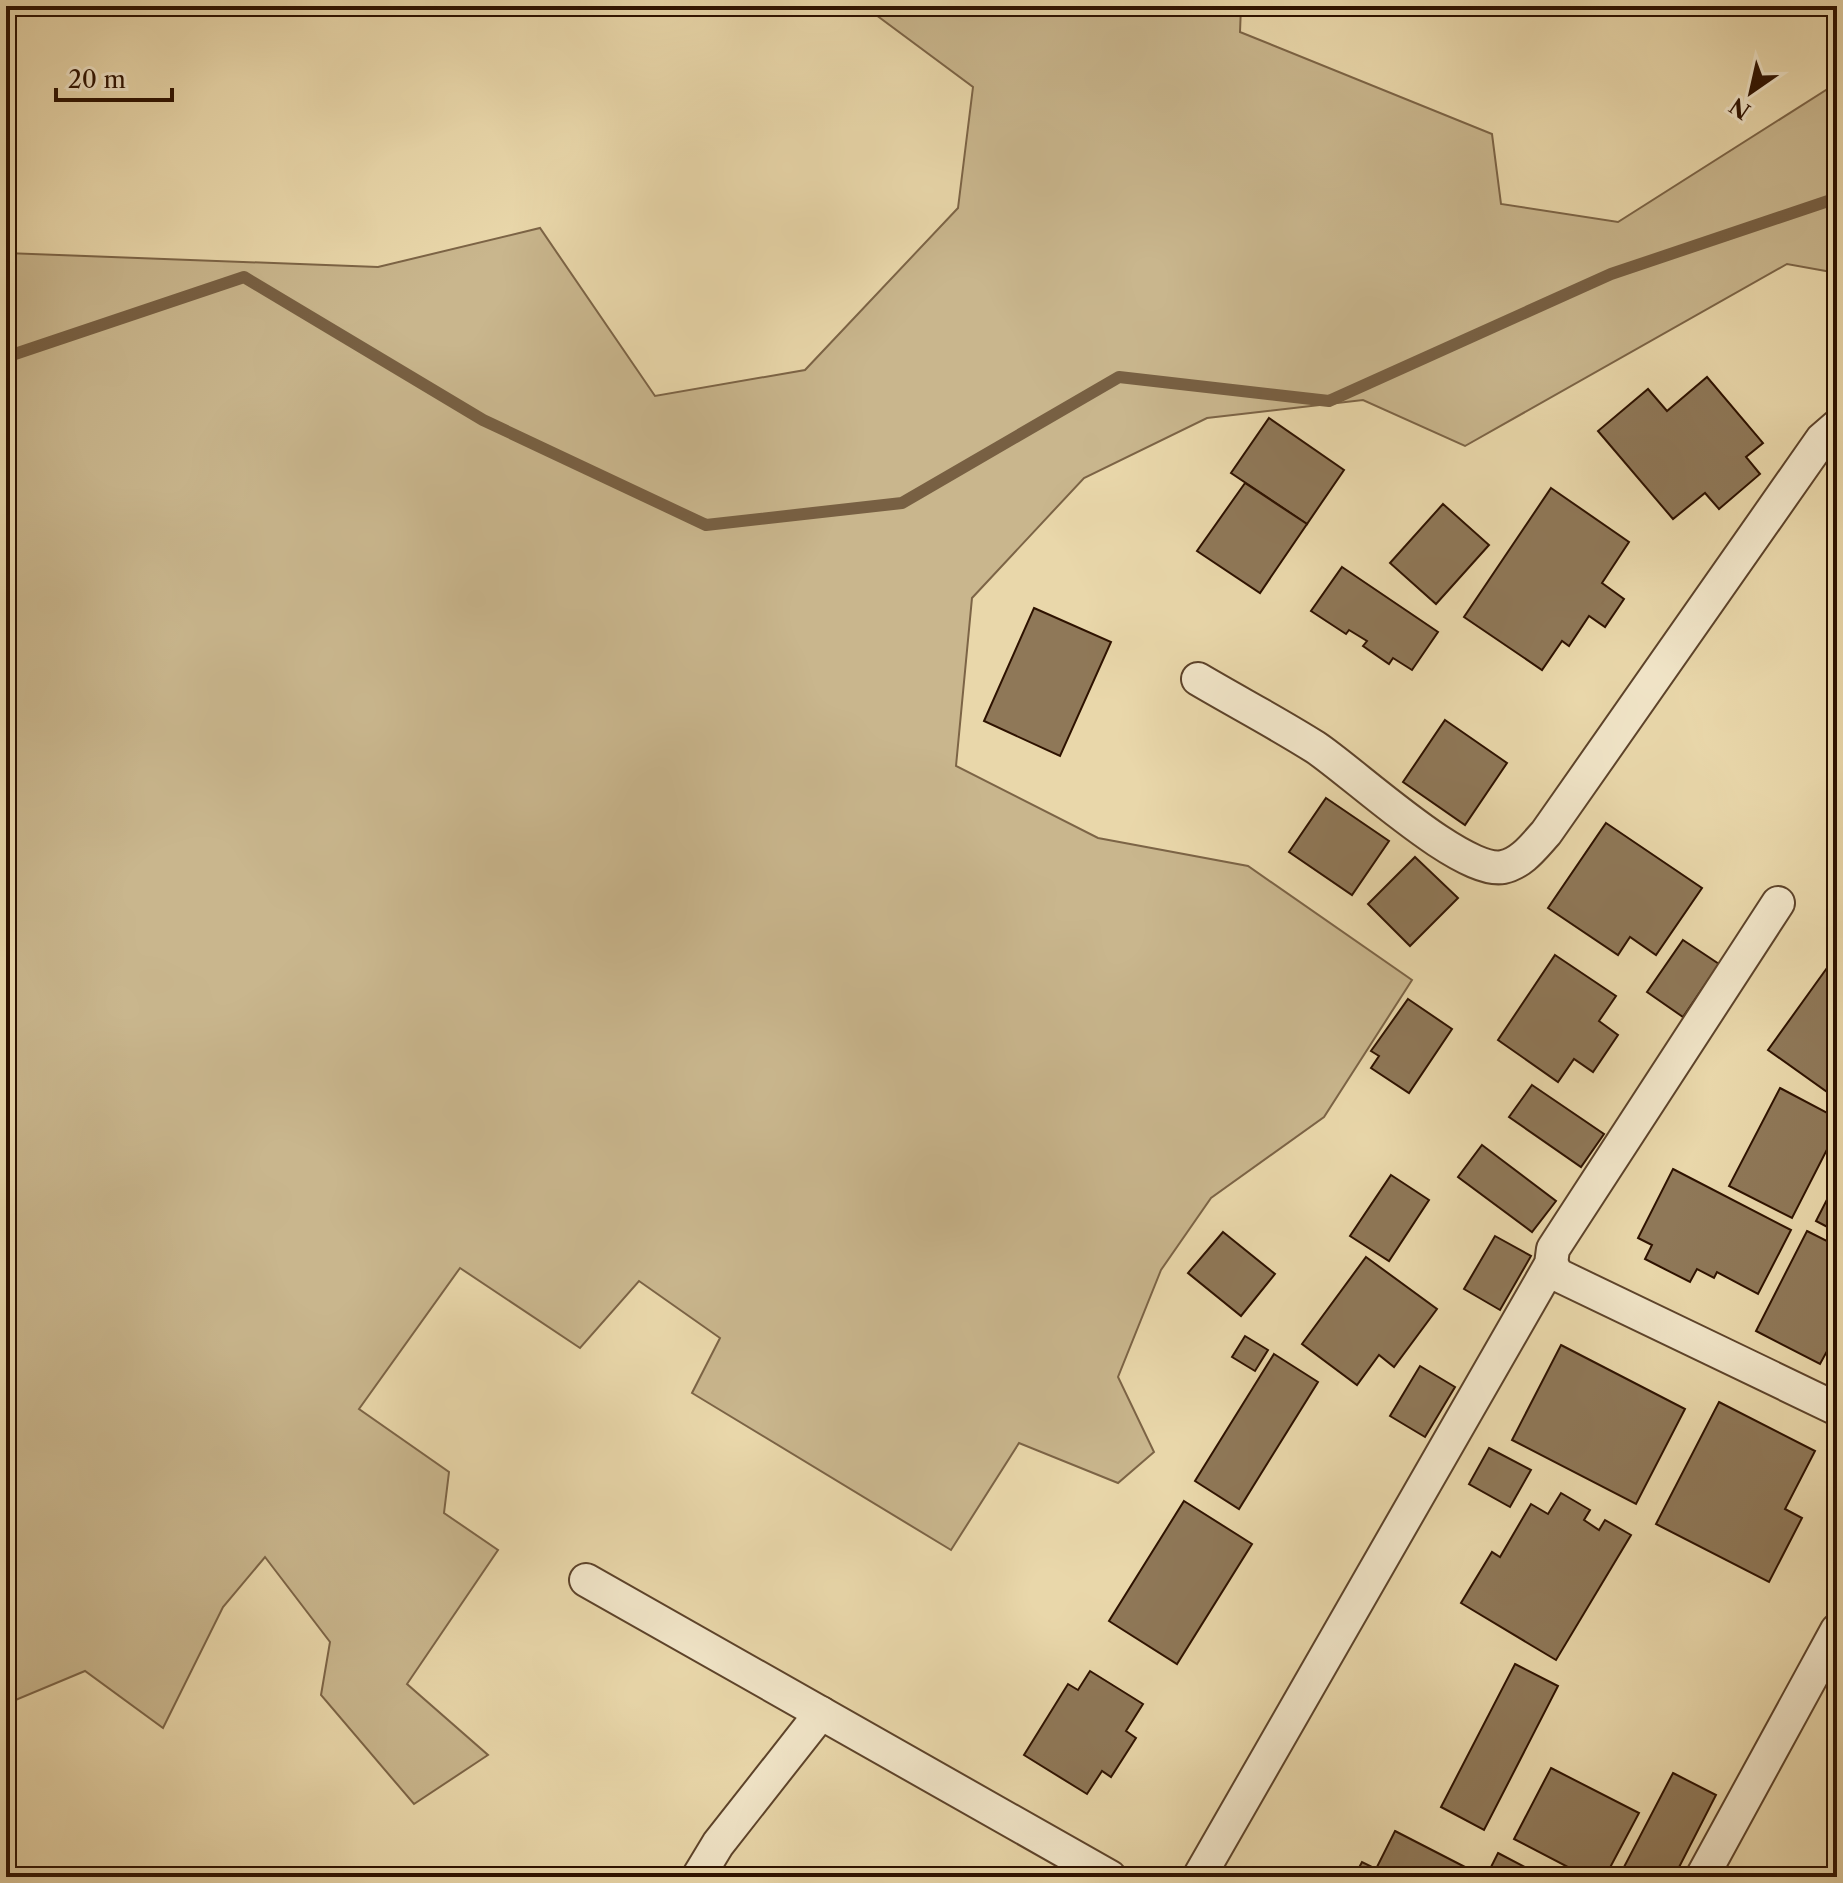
<svg xmlns="http://www.w3.org/2000/svg" width="1843" height="1883" viewBox="0 0 1843 1883" font-family="'Libre Caslon Text',serif">
  <style>
    .green { fill: #c9b68d; stroke: #7c6446; stroke-width: 2 }
    .lines { fill: none; stroke-linecap: round; stroke-linejoin: round }
    .stream { stroke: #786043; stroke-width: 12 }
    .building { fill: #8f7858; stroke: #2e1200; stroke-width: 2 }
    .minor-casing { stroke: #5d432a; stroke-width: 36 }
    .minor { stroke: #f1e5c8; stroke-width: 32 }
  </style>
  <rect width="100%" height="100%" fill="#e9d7aa"/>
  <filter id="stains"><feTurbulence type="fractalNoise" baseFrequency=".0025" numOctaves="4"/><feColorMatrix values="0 0 0 0 .2 0 0 0 0 .09 0 0 0 0 .02 0 0 0 .5 -.17"/></filter>
  <radialGradient id="worn" r=".72"><stop offset=".6" stop-color="#630" stop-opacity="0"/><stop offset="1" stop-color="#630" stop-opacity=".3"/></radialGradient>
  <!-- green -->
  <polygon class="green" points="864,6 1241,6 1240,32 1492,134 1501,204 1618,222 1837,83 1837,273 1787,264 1465,446 1363,400 1207,418 1084,478 972,598 956,766 1098,838 1248,866 1412,980 1324,1117 1211,1198 1161,1270 1118,1377 1154,1452 1118,1483 1019,1443 951,1550 692,1393 720,1338 639,1281 580,1348 460,1268 359,1409 449,1472 444,1513 498,1550 407,1684 488,1755 414,1804 321,1695 330,1642 265,1557 223,1607 163,1728 85,1671 6,1704 6,253 378,267 540,228 655,396 805,370 958,208 973,87"/>
  <g class="lines">
    <!-- stream -->
    <polyline class="stream" points="6,357 244,277 483,420 706,525 902,503 1119,377 1329,401 1611,274 1837,198"/>
  </g>
  <!-- building -->
  <g class="building">
    <polygon points="1707,377 1763,443 1746,457 1760,474 1719,509 1705,493 1673,519 1598,431 1648,389 1667,411"/>
    <polygon points="1269,418 1344,470 1307,524 1231,473"/>
    <polygon points="1245,483 1307,524 1260,593 1197,551"/>
    <polygon points="1551,488 1629,542 1602,583 1624,599 1605,627 1589,616 1569,646 1562,641 1542,670 1464,617"/>
    <polygon points="1443,504 1489,545 1436,604 1390,563"/>
    <polygon points="1342,567 1438,632 1412,670 1393,658 1389,664 1363,646 1367,641 1349,630 1346,634 1311,611"/>
    <polygon points="1034,608 1111,642 1060,756 984,721"/>
    <polygon points="1445,720 1507,763 1465,825 1403,782"/>
    <polygon points="1326,798 1389,841 1352,895 1289,852"/>
    <polygon points="1606,823 1702,888 1656,955 1630,937 1618,955 1548,908"/>
    <polygon points="1415,857 1458,898 1410,946 1368,904"/>
    <polygon points="1683,940 1719,964 1683,1017 1647,992"/>
    <polygon points="1837,954 1837,1099 1768,1050"/>
    <polygon points="1555,955 1616,996 1599,1021 1618,1035 1593,1072 1574,1059 1558,1082 1498,1040"/>
    <polygon points="1408,999 1452,1029 1409,1093 1371,1068 1379,1056 1371,1051"/>
    <polygon points="1532,1085 1604,1134 1581,1167 1509,1117"/>
    <polygon points="1780,1088 1837,1118 1837,1130 1792,1218 1729,1186"/>
    <polygon points="1482,1145 1556,1201 1532,1232 1458,1177"/>
    <polygon points="1673,1169 1791,1230 1758,1294 1717,1272 1714,1278 1697,1269 1690,1282 1645,1259 1652,1245 1638,1238"/>
    <polygon points="1391,1175 1429,1200 1389,1261 1350,1236"/>
    <polygon points="1837,1180 1837,1232 1816,1221"/>
    <polygon points="1807,1231 1837,1246 1837,1333 1820,1364 1756,1331"/>
    <polygon points="1223,1232 1275,1274 1241,1316 1188,1273"/>
    <polygon points="1495,1236 1531,1256 1500,1310 1464,1289"/>
    <polygon points="1366,1257 1437,1309 1394,1367 1379,1355 1357,1385 1302,1344"/>
    <polygon points="1245,1336 1268,1350 1255,1371 1232,1357"/>
    <polygon points="1561,1345 1685,1409 1636,1504 1512,1440"/>
    <polygon points="1274,1354 1318,1382 1239,1509 1195,1481"/>
    <polygon points="1420,1366 1455,1387 1425,1437 1390,1416"/>
    <polygon points="1719,1402 1815,1451 1785,1509 1802,1518 1769,1582 1656,1524"/>
    <polygon points="1489,1448 1531,1470 1510,1507 1469,1484"/>
    <polygon points="1561,1493 1590,1510 1584,1520 1599,1530 1605,1520 1631,1535 1556,1660 1461,1603 1492,1552 1500,1557 1531,1504 1548,1514"/>
    <polygon points="1184,1501 1252,1544 1177,1664 1109,1621"/>
    <polygon points="1515,1664 1558,1686 1484,1830 1441,1807"/>
    <polygon points="1090,1671 1143,1704 1126,1731 1136,1738 1111,1777 1102,1771 1087,1794 1024,1755 1068,1684 1078,1690"/>
    <polygon points="1551,1768 1639,1813 1605,1877 1587,1877 1514,1839"/>
    <polygon points="1673,1773 1716,1795 1674,1877 1643,1877 1624,1867"/>
    <polygon points="1395,1831 1467,1868 1462,1877 1354,1877 1362,1862 1376,1869"/>
    <polygon points="1498,1853 1544,1877 1486,1877"/>
  </g>
  <g class="lines">
    <!-- minor casing -->
    <g class="minor-casing">
      <g id="minor">
        <path d="M1198 679C1237 702 1277 723 1315 747 1353 772 1462 875 1503 867 1522 863 1534 846 1546 833L1822 439 1837 426"/>
        <polyline points="1551,1264 1558,1275 1837,1409"/>
        <polyline points="586,1580 1110,1877"/>
        <polyline points="698,1877 718,1844 821,1713"/>
        <polyline points="1199,1877 1551,1264 1553,1249 1778,903"/>
        <polyline points="1702,1877 1837,1630"/>
      </g>
    </g>
    <!-- minor -->
    <use href="#minor" class="minor"/>
  </g>
  <!-- margin -->
  <rect width="1843" height="1883" fill="none" stroke="#e9d7aa" stroke-width="32"/>
  <rect x="8" y="8" width="1827" height="1867" fill="none" stroke="#2e1200" stroke-width="4"/>
  <rect x="16" y="16" width="1811" height="1851" fill="none" stroke="#2e1200" stroke-width="2"/>
  <!-- north arrow -->
  <g transform="translate(1751 92) rotate(214)" stroke="#f1e5c8" stroke-width="6" paint-order="stroke">
  <path d="M0-6L14 30L0 20L-14 30Z" fill="#2e1200"/>
  <text y="-12" font-size="22" font-weight="bold" text-anchor="middle" fill="#2e1200">N</text>
  </g>
  <!-- scale -->
  <path d="M56 88v12h116v-12" fill="none" stroke="#2e1200" stroke-width="4"/>
  <text x="68" y="88" font-size="24" fill="#2e1200" stroke="#f1e5c8" stroke-width="6" paint-order="stroke">20 m</text>
  <rect width="100%" height="100%" filter="url(#stains)"/>
  <rect width="100%" height="100%" fill="url(#worn)"/>
</svg>
